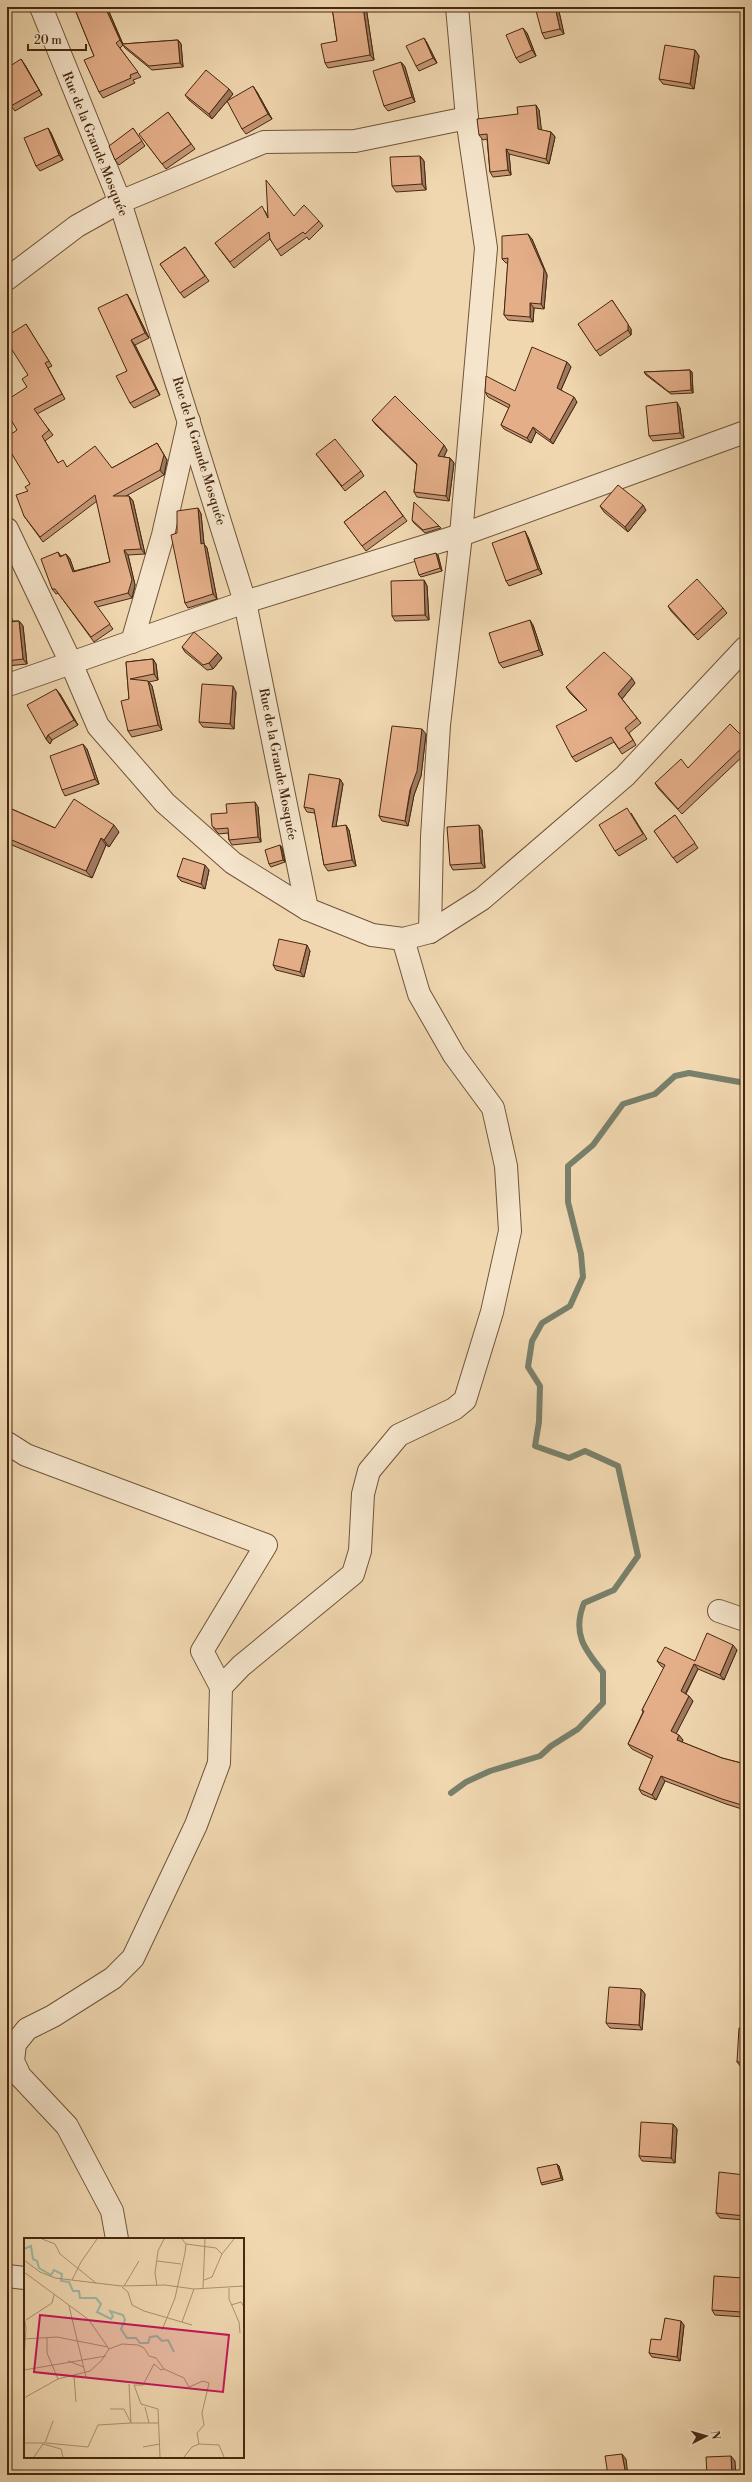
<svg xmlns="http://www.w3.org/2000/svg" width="752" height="2482" viewBox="0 0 752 2482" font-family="'Libre Bodoni',serif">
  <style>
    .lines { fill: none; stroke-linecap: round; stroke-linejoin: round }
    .stream { stroke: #79806b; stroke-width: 6 }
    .minor-casing { stroke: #705438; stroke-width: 24 }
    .minor { stroke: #f5e5cc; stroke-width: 22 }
    .wall { fill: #c49676; stroke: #462810 }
    .shaded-wall { fill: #a07a60; stroke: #462810 }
    .building { fill: #e4ae89; stroke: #462810 }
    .labels { text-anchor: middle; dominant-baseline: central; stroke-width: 3; stroke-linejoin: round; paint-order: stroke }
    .street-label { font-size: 13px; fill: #462810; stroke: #f5e5cc }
    .inset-river { fill: none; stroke: #9bbaa8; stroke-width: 2 }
    .inset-road { fill: none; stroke: #ac9170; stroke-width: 1 }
    .view { fill: #c2185b; fill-opacity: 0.15; stroke: #c2185b; stroke-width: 2 }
    .inset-edge { fill: none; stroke: #462810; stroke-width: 2 }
  </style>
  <rect width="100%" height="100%" fill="#f0d7b0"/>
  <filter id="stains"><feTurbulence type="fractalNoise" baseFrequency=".005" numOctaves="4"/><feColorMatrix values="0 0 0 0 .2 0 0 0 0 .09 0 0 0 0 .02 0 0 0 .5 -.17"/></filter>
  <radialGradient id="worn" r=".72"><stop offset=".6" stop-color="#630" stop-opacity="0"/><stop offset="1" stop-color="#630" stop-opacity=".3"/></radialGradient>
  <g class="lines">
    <!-- stream -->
    <path class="stream" d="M451 1793 466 1782 490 1771 540 1756 551 1746 578 1729 603 1703V1672C584 1649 572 1633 584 1603L614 1590 638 1556 618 1466 585 1451 569 1458 535 1446 539 1422 540 1386 528 1367 532 1341 542 1323 570 1306 583 1277 581 1254 568 1202V1166L593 1145 623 1104 655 1094 675 1076 689 1073 745 1083"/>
    <!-- minor casing -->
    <g class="minor-casing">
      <g id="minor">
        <polyline points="41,7 120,202 245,602 307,909"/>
        <polyline points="7,279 77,226 120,202 264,142 355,141 467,118"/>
        <polyline points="7,529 71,663 98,726 165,803 233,863 307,909 372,935 403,939 430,932 482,899 625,776 745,648"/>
        <polyline points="132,642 163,535 189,421"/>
        <polyline points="11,684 245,602 461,535 745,432"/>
        <polyline points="430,932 432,837 439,725 461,535 486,248 467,118 457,7"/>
        <polyline points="7,1443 26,1455 266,1545 202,1651 221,1687 241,1666 353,1574 360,1551 363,1494 369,1471 399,1435 454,1409 465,1400 492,1312 510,1231 506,1166 493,1108 454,1055 419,994 403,939"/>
        <polyline points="719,1611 745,1620"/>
        <polyline points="117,2239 112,2211 67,2126 20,2076 13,2061 15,2044 27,2029 53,2016 113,1978 133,1958 196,1825 219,1763 221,1687"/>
        <polyline points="7,2276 25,2278"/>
      </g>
    </g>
    <!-- minor -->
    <use href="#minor" class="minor"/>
  </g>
  <!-- wall -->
  <g class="wall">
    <polygon points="74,7 107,7 123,44 178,40 181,44 183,67 152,70 125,48 123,45 120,48 141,77 133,80 135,83 103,98 99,92 94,56"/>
    <polygon points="233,7 239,7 234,9"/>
    <polygon points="332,7 366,7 374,60 328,68 325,63 337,41"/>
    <polygon points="558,7 564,34 545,39 542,33"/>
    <polygon points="527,33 536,56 520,63 516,58"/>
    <polygon points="424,38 427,43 437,63 419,71 416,66"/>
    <polygon points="695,50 699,56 694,89 663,84 659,79"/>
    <polygon points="401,62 405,67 415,102 388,111 384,106"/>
    <polygon points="25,65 42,95 15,111 11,106"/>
    <polygon points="257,92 272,119 246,134 242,129"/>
    <polygon points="233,94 212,119 189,100 185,95"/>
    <polygon points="539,110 541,130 551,132 555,137 549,164 509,154 511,175 493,177 490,172 487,139 483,140 479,135 518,114"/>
    <polygon points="168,112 195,149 166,169 143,139"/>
    <polygon points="48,128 51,133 63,160 40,171 36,166"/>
    <polygon points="133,128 145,146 119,165 115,160"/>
    <polygon points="420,156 424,161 426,190 396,192 392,186"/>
    <polygon points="265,211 268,217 294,216 319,221 323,226 309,240 307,237 281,256 270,239 234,268 215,243"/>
    <polygon points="532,239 547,275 544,309 534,308 533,322 508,320 504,315 508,263 506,263 502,259"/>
    <polygon points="185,247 209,281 184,298 160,264"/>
    <polygon points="130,299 149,338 135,345 160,395 134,408 130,403 127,371"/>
    <polygon points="26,324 52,366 48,368 65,399 37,414 53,435 45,441 58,463 67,467 112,468 157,443 167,460 164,475 126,496 129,496 133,501 145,554 128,555 135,585 132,598 97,607 113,629 94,642 58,593 56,594 52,589 58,552 61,556 66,554 70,559 74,571 110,562 97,501 43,542 24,516 28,491 30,484 17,430 27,387 28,375"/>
    <polygon points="578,324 631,329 631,335 600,356"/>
    <polygon points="567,362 571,367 561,390 577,402 553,444 536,432 531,443 504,429 501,425 509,408 488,397 485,392 515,391"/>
    <polygon points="690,370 692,372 693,393 671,394 646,375 644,372"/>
    <polygon points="680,408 684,438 653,441 649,436"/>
    <polygon points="372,420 447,450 444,457 450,458 454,463 449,501 417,497 414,492 417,465 376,425"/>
    <polygon points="316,454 361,471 364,476 345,491"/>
    <polygon points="385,491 407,521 366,551 344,522"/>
    <polygon points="600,506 646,510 628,532 604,512"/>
    <polygon points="198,508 201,514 204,544 207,548 217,599 188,608 185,603 177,533"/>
    <polygon points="412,520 439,526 441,528 425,533 414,523"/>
    <polygon points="528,537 542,574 509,586 506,581"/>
    <polygon points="436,553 438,555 442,571 421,577 419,575"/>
    <polygon points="424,580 427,586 429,620 395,621 392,616"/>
    <polygon points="7,601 12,621 19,621 23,626 27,664 7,666"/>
    <polygon points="668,606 723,608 727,613 698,640 671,611"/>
    <polygon points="533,625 543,655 503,668 499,663"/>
    <polygon points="182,647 218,653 222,658 213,669 207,670 185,652"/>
    <polygon points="153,659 156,664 158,680 149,682 152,686 162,730 132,737 128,731 129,699 126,662"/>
    <polygon points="635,683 622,699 641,723 629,733 636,745 622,754 614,742 576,762 572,757 587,710 570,693 566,687"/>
    <polygon points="236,692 234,729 203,727 199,722"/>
    <polygon points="60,694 78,725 52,740 50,744 46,739"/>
    <polygon points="426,734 421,776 414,795 408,826 382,821 379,816"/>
    <polygon points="745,739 745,754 682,814 658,788 655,783 688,768"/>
    <polygon points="87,749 99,784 65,796 62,790"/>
    <polygon points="340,779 343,784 336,826 349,830 356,866 328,871 324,865 315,813 307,812 304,807"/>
    <polygon points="7,807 55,828 119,832 109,847 106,845 92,878 7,843"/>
    <polygon points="258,807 261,842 232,845 229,840 228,833 219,834 216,831 212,826 227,813"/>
    <polygon points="631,813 647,839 619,856 615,851"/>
    <polygon points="675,815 698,848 677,863 654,831"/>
    <polygon points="482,830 485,868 453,870 450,865"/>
    <polygon points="280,845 282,848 285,862 271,867 269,864"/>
    <polygon points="209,870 205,889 181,881 177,876"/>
    <polygon points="310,951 304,977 276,970 273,965"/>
    <polygon points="737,1650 724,1680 698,1669 686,1694 693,1701 676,1733 683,1740 682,1742 722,1758 745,1764 745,1810 726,1804 665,1781 656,1800 642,1794 639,1789 652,1759 632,1749 628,1744 643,1712 642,1710 664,1668 661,1666 657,1661 695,1661"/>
    <polygon points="641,1989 645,1994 642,2030 610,2028 606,2023"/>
    <polygon points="745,2028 745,2067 741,2067 737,2062"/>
    <polygon points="673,2124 677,2129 675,2163 642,2161 639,2156"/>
    <polygon points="557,2164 559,2166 563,2180 542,2185 541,2183"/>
    <polygon points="745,2175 745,2220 720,2218 716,2213"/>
    <polygon points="745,2282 744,2317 715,2315 712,2310"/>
    <polygon points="684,2325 680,2361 652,2357 649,2353 661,2340"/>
  </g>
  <!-- shaded-wall -->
  <g class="shaded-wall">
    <polygon points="105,7 107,7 123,45 120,40"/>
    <polygon points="363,7 366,7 374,60 370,55"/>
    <polygon points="555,7 558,7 564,34 560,29"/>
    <polygon points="523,28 527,33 536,56 532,50"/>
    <polygon points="424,38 427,43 437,63 433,58"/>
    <polygon points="178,40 181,44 183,67 180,63"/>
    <polygon points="695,50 699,56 694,89 690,84"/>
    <polygon points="21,59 25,65 42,95 39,90"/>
    <polygon points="401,62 405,67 415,102 412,97"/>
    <polygon points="253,86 257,92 272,119 268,114"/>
    <polygon points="229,89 233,94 212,119 209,114"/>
    <polygon points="536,105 539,110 542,134 538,129"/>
    <polygon points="48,128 51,133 63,160 59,155"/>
    <polygon points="551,132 555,137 549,164 546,159"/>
    <polygon points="506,149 509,154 511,175 508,170"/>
    <polygon points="420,156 424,161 426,190 422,184"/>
    <polygon points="528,234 532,239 547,275 544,309 541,304"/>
    <polygon points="127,294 130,299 149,338 145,333"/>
    <polygon points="612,300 631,329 631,335 628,330"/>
    <polygon points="530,303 534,308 533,322 530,317"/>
    <polygon points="131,340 135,345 160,395 156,389"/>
    <polygon points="567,362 571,367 560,392 557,388"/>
    <polygon points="690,370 692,372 693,393 691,390"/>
    <polygon points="574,397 577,402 553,444 550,440"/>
    <polygon points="677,402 680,408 684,438 680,433"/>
    <polygon points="533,427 536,432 531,443 527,438"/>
    <polygon points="157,443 167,460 164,475 160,470"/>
    <polygon points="444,445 447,450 442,461 438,456"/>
    <polygon points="450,458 454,463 449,501 446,496"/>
    <polygon points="129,496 133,501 145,554 141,549"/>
    <polygon points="643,505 646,510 628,532 625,527"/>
    <polygon points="198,508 201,514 204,544 207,548 217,599 213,594 201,544"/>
    <polygon points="525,531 528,537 542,574 538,569"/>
    <polygon points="124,550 128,555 135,585 132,598 128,593"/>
    <polygon points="436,553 438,555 442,571 440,568"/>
    <polygon points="66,554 70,559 76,576 73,572"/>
    <polygon points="424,580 427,586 429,620 425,615"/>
    <polygon points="7,601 14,627 10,622 7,610"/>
    <polygon points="530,620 533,625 543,655 539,650"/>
    <polygon points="19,621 23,626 27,664 23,659"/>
    <polygon points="218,653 222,658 213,669 209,663"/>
    <polygon points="153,659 156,664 158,680 154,674"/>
    <polygon points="632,678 635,683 622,699 618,694"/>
    <polygon points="148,681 152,686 162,730 158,725"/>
    <polygon points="233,686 236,692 234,729 230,724"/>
    <polygon points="56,689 60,694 78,725 74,720"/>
    <polygon points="422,729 426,734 421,776 414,795 408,826 405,821"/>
    <polygon points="48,735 52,740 50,744 46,739"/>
    <polygon points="83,744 87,749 99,784 95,779"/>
    <polygon points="340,779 343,784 335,832 332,827"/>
    <polygon points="255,802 258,807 261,842 258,837"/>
    <polygon points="114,825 119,832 109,847 104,840"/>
    <polygon points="346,825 349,830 356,866 352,860"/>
    <polygon points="479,825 482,830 485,868 481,863"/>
    <polygon points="101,838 106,845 92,878 86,871"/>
    <polygon points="280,845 282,848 285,862 283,860"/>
    <polygon points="205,865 209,870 205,889 201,884"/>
    <polygon points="307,945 310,951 304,977 300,972"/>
    <polygon points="733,1645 737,1650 724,1680 720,1675"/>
    <polygon points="694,1664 698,1669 684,1696 681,1691"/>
    <polygon points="689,1696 693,1701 675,1736 671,1731"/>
    <polygon points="679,1735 683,1740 680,1745 677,1740"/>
    <polygon points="661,1776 665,1781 656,1800 652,1795"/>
    <polygon points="641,1989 645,1994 642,2030 639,2025"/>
    <polygon points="673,2124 677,2129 675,2163 671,2158"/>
    <polygon points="557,2164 559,2166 563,2180 561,2178"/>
    <polygon points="743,2278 745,2282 744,2317 741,2312"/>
    <polygon points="681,2321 684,2325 680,2361 677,2357"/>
    <polygon points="622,2454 626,2459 628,2475 626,2475"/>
    <polygon points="731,2456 735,2461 736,2475 732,2475"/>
  </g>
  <!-- building -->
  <g class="building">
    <polygon points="74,7 105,7 120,40 116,43 138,72 130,75 131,78 99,92 84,60 94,56"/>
    <polygon points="332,7 363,7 370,55 325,63 321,44 337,41"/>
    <polygon points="535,7 555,7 560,29 542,33"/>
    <polygon points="523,28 532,50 516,58 506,35"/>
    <polygon points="424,38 433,58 416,66 406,46"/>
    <polygon points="178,40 180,63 149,66 122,44"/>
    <polygon points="665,45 695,50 690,84 659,79"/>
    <polygon points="21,59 39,90 11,106 7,99 7,68"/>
    <polygon points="401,62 412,97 384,106 373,71"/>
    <polygon points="206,70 229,89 209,114 185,95"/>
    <polygon points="253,86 268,114 242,129 227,101"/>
    <polygon points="536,105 538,129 551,132 546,159 506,149 508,170 490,172 487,134 479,135 477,119 518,114 517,107"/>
    <polygon points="168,112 191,144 162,164 139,134"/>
    <polygon points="48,128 59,155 36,166 24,138"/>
    <polygon points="133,128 142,141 115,160 109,146"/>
    <polygon points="420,156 422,184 392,186 390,157"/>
    <polygon points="266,180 294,216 304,205 319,221 305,234 303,232 277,250 270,239 269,232 230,262 215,243 262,206 268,218"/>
    <polygon points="528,234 544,270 541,304 530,303 530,317 504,315 508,258 502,259 502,236"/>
    <polygon points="185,247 205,276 180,293 160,264"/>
    <polygon points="127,294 145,333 131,340 156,389 130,403 116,376 127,371 98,308"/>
    <polygon points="612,300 628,324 628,330 596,351 578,324"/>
    <polygon points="26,324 49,361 45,363 62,394 34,409 49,430 42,436 58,463 63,460 67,467 95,446 112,468 157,443 164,455 160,470 113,496 129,496 141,549 124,550 132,580 128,593 94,602 110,624 91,637 55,589 52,589 41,559 58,552 60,557 66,554 73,572 110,562 95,495 40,537 24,516 16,495 28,491 25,487 30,484 7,446 7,437 17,430 7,413 7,400 27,387 22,379 28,375 7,342 7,336"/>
    <polygon points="532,347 567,362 557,388 574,397 550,440 533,427 527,438 501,425 510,405 485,392 486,376 515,391"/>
    <polygon points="690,370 691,390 669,392 644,372"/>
    <polygon points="395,396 444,445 438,456 450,458 446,496 414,492 417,464 372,420"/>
    <polygon points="677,402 680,433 649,436 646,406"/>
    <polygon points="335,439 361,471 342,486 316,454"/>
    <polygon points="618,485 643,505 625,527 600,506"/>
    <polygon points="385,491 403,516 362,546 344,522"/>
    <polygon points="414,502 439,526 423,530 412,520"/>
    <polygon points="198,508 201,544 204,543 213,594 185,603 171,535 177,533 177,511"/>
    <polygon points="525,531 538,569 506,581 492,543"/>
    <polygon points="436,553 440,568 419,575 414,559"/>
    <polygon points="697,579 723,608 694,635 668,606"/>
    <polygon points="424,580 425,615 392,616 391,581"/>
    <polygon points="7,610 10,622 19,621 23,659 7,661"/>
    <polygon points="530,620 539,650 499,663 489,633"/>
    <polygon points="194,632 218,653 209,663 203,665 182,647"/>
    <polygon points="604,652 632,678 618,694 637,718 625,728 633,740 619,749 611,737 572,757 556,726 587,710 566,687"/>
    <polygon points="153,659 154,674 130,679 148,681 158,725 128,731 121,701 129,699 126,662"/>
    <polygon points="202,684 233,686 230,724 199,722"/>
    <polygon points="56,689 74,720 48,735 46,739 27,705"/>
    <polygon points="730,724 745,739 745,745 678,809 655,783 681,759 688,768"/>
    <polygon points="392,726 422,729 417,771 410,790 405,821 379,816"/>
    <polygon points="83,744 95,779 62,790 50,756"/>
    <polygon points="309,774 340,779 332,827 346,825 352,860 324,865 314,809 304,807"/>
    <polygon points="74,799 114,825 104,840 101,838 86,871 7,838 7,807 55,828"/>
    <polygon points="255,802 258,837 229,840 228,828 216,829 212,826 211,814 227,813 226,804"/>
    <polygon points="627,808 643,834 615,851 599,825"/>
    <polygon points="675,815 695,843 673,858 654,831"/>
    <polygon points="479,825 481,863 450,865 447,827"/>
    <polygon points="280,845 283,860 269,864 265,850"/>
    <polygon points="183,858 205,865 201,884 177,876"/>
    <polygon points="279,939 307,945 300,972 273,965"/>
    <polygon points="707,1633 733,1645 720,1675 694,1664 681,1691 689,1696 671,1731 679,1735 677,1740 722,1758 745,1764 745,1806 722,1799 661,1776 652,1795 639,1789 653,1756 628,1744 644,1711 642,1710 665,1665 657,1661 665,1647 695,1661"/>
    <polygon points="609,1987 641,1989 639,2025 606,2023"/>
    <polygon points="739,2028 745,2028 745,2062 737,2062"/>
    <polygon points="641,2122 673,2124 671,2158 639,2156"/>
    <polygon points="557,2164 561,2178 541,2183 537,2168"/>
    <polygon points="719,2172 745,2175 745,2216 716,2213"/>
    <polygon points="714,2276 743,2278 741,2312 712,2310"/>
    <polygon points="665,2318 681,2321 677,2357 649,2353 651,2339 661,2340"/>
    <polygon points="622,2454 626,2475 608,2475 605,2456"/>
    <polygon points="731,2456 732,2475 707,2475 706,2457"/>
  </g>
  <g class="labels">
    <!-- street labels -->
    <g class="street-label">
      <text transform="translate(95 144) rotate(68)">Rue de la Grande Mosquée</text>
      <text transform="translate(199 451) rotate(73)">Rue de la Grande Mosquée</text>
      <text transform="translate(278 764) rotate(79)">Rue de la Grande Mosquée</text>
    </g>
  </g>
  <!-- overview -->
  <g transform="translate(24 2238)">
    <rect width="220" height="220" fill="#f0d7b0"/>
    <path class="inset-river" d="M0 11 7 8 9 21 13 23 15 30 27 37 30 32 38 36 37 43 45 44 49 53H55L56 60H72L77 66 73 74 87 81 89 78 86 73 99 77 101 82 97 91 103 100H112L116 105H124L126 99 133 98 138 103 144 102 150 114"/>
    <path class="inset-road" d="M18 1 31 6 36 16 72 45M162 6 192 10 198 16M0 22 16 34 31 40 97 48 141 47 170 51 220 48M133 23 157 26M0 34 65 82 85 111 77 123 66 133 34 141 0 160M48 42 57 24 73 1M180 42 188 39 198 16 210 1M100 48 115 23M133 48 131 35 134 13 140 1M98 49 104 54 108 67 120 73 168 87M179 50 181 1M205 50V61L215 84 216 95M207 67 217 64 220 69M45 68 62 139M0 78 2 90 0 121M2 82 28 65 30 57M158 84 170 51M138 92 151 60 161 15 162 6 158 1M23 100V115L34 141M0 101 33 99 84 109M85 111 98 106 114 107 120 110 125 118 132 120 140 131 137 132 130 126 119 147H110L117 166 134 171 136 219M44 123 60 129M140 131 160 140 165 149 179 143 185 145 178 175 180 187 173 195 175 206M0 132 82 118M50 138 52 164M121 169 125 185M86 171H100L107 185H134M0 205H21L29 183M22 205 64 209 74 187 107 185 105 146M119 209 136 206M10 219 19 206 37 211 39 219M160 219 168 209 175 206 195 207 200 219"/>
    <path class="view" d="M16 77 205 97 199 154 10 134Z"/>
    <rect width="220" height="220" class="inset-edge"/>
  </g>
  <!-- margin -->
  <rect width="752" height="2482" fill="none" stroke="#f0d7b0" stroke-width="24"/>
  <rect x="8" y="8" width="736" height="2466" fill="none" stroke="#462810" stroke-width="2"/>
  <rect x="12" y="12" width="728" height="2458" fill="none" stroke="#462810"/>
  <!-- north arrow -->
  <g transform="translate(706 2436) rotate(84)" stroke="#f5e5cc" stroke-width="3" paint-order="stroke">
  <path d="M0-3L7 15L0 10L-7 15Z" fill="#462810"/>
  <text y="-6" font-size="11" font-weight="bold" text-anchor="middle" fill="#462810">N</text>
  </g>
  <!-- scale -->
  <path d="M28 44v6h58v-6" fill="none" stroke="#462810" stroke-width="2"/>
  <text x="34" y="44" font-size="12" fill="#462810" stroke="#f5e5cc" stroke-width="3" paint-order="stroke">20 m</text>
  <rect width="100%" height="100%" filter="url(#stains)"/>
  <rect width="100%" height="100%" fill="url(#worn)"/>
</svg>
